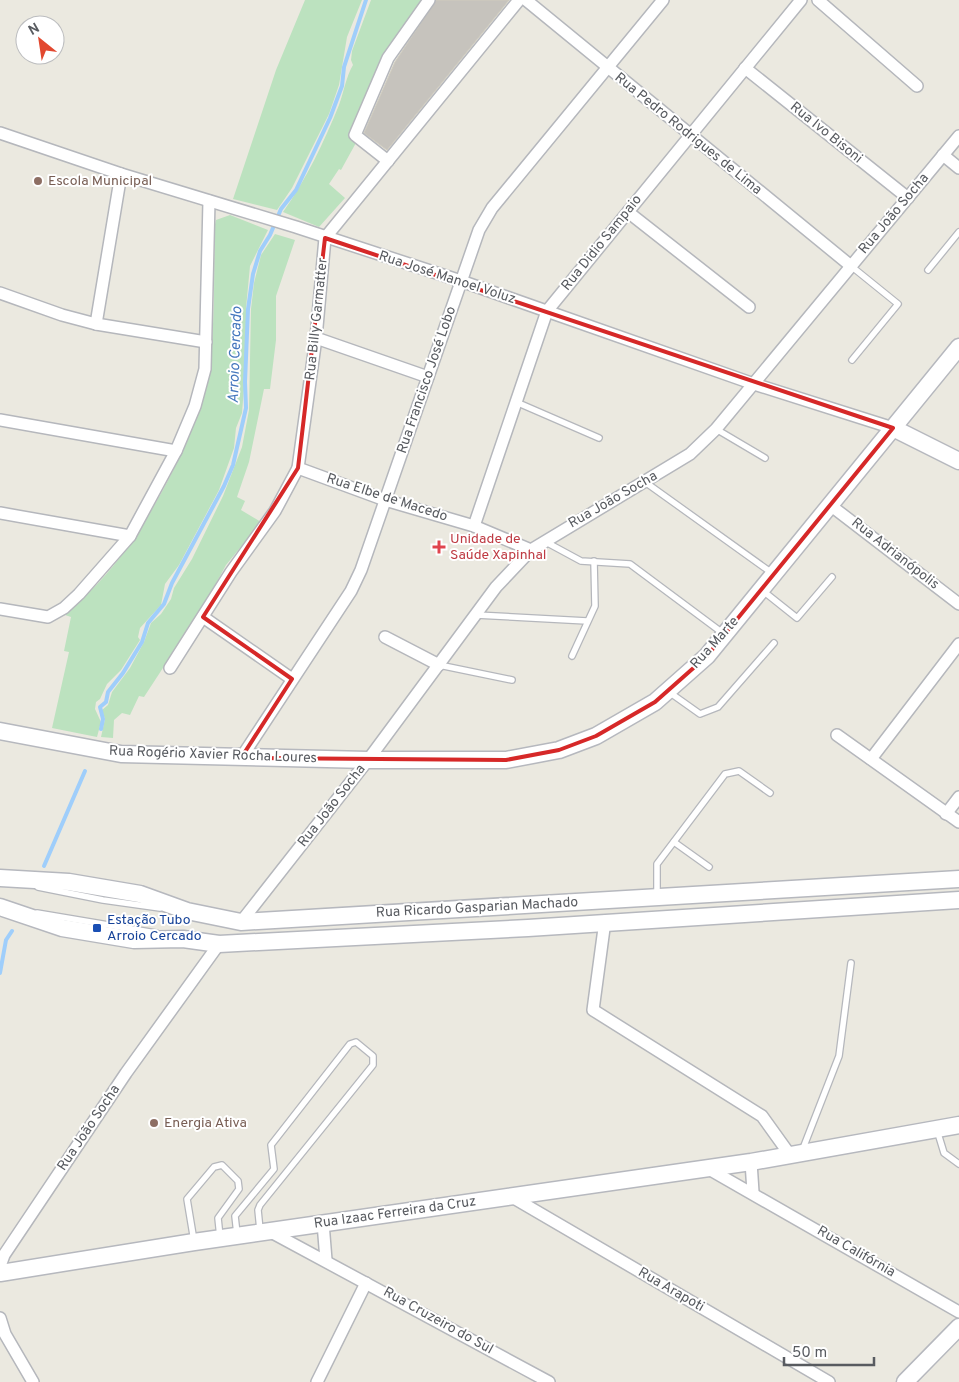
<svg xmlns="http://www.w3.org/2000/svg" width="959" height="1382" viewBox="0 0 959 1382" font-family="Overpass,sans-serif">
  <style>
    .green { fill: #bce2bf }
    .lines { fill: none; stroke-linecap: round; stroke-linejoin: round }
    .stream { stroke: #9fcefb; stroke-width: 4 }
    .building { fill: #c6c3bd; stroke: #cfcbbe }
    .lane-casing { stroke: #b5b7bc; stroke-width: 8 }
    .street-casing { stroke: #b5b7bc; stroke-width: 14 }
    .secondary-casing { stroke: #b6b8be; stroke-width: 19 }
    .lane { stroke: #fff; stroke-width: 5.5 }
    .street { stroke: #fff; stroke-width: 11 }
    .secondary { stroke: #fff; stroke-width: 16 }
    .marked { fill: none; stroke: #d62828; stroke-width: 4; stroke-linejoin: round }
    .education-dot { fill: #8d6e63; stroke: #fff; stroke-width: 2 }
    .health-dot { fill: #e0444e; stroke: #fff; stroke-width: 2 }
    .transit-dot { fill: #1a4fb4; stroke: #fff; stroke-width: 2 }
    .labels { text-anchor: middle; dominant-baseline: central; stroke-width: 4; stroke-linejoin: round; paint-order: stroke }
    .street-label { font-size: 14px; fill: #585b60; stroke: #fff }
    .education-label { font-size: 14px; fill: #785e54; stroke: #fff; text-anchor: start }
    .health-label { font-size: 14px; fill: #be3a42; stroke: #fff; text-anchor: start }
    .transit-label { font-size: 14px; fill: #164399; stroke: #fff; text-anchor: start }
    .water-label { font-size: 15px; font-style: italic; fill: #4477bd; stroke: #fff }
  </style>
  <rect width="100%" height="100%" fill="#ebe9e0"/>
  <!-- green -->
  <g class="green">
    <polygon points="305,0 362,0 347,37 339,85 329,114 292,188 277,210 233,199 276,70"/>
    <path d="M371 0H425L349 134 357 141 341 170 339 169 329 184 345 198 319 227 283 212C306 180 324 142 339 105 344 91 346 77 353 65L351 60 352 51Z"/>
    <path d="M230 215 268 230 250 266 246 308V363L242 413 236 428 234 448 219 490 179 565 165 584 161 605 140 628 138 637 140 640 121 670 107 684 100 699 96 702 95 709 101 722 97 737 52 728 69 652 64 651 71 617 65 615C79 601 95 588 108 572 145 530 193 442 205 388 217 335 213 278 215 224L216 220Z"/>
    <polygon points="275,234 295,240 276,296 276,340 270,389 264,389 249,462 237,497 245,501 241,510 261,522 226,565 206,602 144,697 139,696 130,715 122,713 114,720 113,738 101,737 105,719 102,710 108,705 112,692 130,668 144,642 151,623 161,614 171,599 174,588 192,559 223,496 242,447 249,410 251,309 254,283 261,255"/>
  </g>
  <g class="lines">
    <!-- stream -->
    <g class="stream">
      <polyline points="101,729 103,719 100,707 106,702 108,692 123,673 142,642 148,623 164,604 172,583 224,486 233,465 246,408 245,382 248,309 253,274 260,251 270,235 281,209 296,190 330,118 342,86 344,67 366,0"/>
      <polyline points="44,866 85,771"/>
      <polyline points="0,973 6,940 12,931"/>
    </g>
  </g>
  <!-- building -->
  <polygon class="building" points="436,0 509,0 387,150 364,133 395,62"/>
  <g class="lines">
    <!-- lane casing -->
    <g class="lane-casing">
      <g id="lane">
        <polyline points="851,266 898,304 852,360"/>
        <polyline points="928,270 959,232"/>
        <polyline points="516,402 599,438"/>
        <polyline points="716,429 765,458"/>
        <polyline points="645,482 772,573"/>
        <polyline points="544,541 581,561 630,564 724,634"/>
        <polyline points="763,591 797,618 832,577"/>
        <polyline points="476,615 587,621"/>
        <polyline points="572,656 595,606 594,561"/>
        <polyline points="439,665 512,680"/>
        <polyline points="669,692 700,714 718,707 774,643"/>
        <polyline points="674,842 709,867"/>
        <polyline points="38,887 103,900 160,908"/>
        <polyline points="657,895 657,864 725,774 739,771 770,793"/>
        <polyline points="37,913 156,933"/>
        <polyline points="937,1130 944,1153 959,1164"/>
        <polyline points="802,1151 839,1056 851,963"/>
        <polyline points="237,1234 235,1216 274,1169 271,1145 350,1044 356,1042 373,1056 373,1065 260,1205 258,1210 260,1230"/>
        <polyline points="194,1241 187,1199 214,1167 222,1165 238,1181 239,1189 218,1218 220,1237"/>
      </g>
    </g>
    <!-- street casing -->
    <g class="street-casing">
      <g id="street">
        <polyline points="526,0 851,266"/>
        <polyline points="818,0 917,86"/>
        <polyline points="745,68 908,198"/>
        <polyline points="0,133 121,174 296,227 461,281 754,384 893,428"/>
        <polyline points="943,155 959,168"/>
        <polyline points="388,161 355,135 388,58 429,0"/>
        <polyline points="628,212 749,307"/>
        <polyline points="0,293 62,315 96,324 206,342"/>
        <polyline points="96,324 121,174"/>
        <polyline points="316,338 428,377"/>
        <polyline points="0,420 176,451"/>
        <polyline points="298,468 385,500 474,526 531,550"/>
        <polyline points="830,505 959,604"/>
        <polyline points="0,513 130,536"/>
        <polyline points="474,526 547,311 801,0"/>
        <polyline points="0,609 48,617 64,608 79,594 130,536 176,451 195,406 205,369 209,201"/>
        <polyline points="203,617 292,679"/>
        <polyline points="385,637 439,665"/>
        <polyline points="170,668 231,572 275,511 298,468 316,338 325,238 519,0"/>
        <polyline points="837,735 959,822"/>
        <polyline points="241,758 351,591 361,570 479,230 492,208 663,0"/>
        <polyline points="871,759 959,644"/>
        <polyline points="946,814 959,797"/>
        <polyline points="605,921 593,1010 762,1116 790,1155"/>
        <polyline points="241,922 368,760 496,587 531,550 690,454 716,429 959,136"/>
        <polyline points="751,1162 753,1192"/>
        <polyline points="707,1168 959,1312"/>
        <polyline points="512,1197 829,1382"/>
        <polyline points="323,1223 326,1260"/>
        <polyline points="269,1231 549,1382"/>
        <polyline points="0,1266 4,1255 126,1073 219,944"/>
        <polyline points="0,1318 5,1334 33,1382"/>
        <polyline points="317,1382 366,1283"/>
      </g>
    </g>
    <!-- secondary casing -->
    <g class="secondary-casing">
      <g id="secondary">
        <polyline points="893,428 959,461"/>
        <polyline points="0,731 121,754 368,760 506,760 559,750 596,736 655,702 707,656 959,347"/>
        <polyline points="0,878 69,882 140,894 187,911 241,922 959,879"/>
        <polyline points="0,907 62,928 134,940 183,939 219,944 528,928 959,900"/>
        <polyline points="0,1273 194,1242 751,1162 959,1125"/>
        <polyline points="905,1382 959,1327"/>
      </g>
    </g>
    <!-- lane -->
    <use href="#lane" class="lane"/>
    <!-- street -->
    <use href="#street" class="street"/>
    <!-- secondary -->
    <use href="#secondary" class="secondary"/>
  </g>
  <!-- marked area -->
  <path class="marked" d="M325 238 893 428 707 656 655 702 596 736 559 750 506 760 241 758 292 679 203 617 298 468Z"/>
  <!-- markers -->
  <g class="education-dot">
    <circle cx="38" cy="181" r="5"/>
    <circle cx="154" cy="1123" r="5"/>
  </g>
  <path class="health-dot" d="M436.5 539.5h5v5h5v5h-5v5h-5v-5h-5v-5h5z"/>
  <rect class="transit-dot" x="92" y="923" width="10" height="10" rx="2.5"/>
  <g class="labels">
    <!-- street labels -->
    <g class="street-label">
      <text transform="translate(826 133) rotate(39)">Rua Ivo Bisoni</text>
      <text transform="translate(688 134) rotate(39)">Rua Pedro Rodrigues de Lima</text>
      <text transform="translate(894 214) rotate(-50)">Rua João Socha</text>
      <text transform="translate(602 243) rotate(-51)">Rua Didio Sampaio</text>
      <text transform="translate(447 278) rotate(18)">Rua José Manoel Voluz</text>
      <text transform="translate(317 319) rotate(-84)">Rua Billy Garmatter</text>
      <text transform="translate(427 380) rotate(-71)">Rua Francisco José Lobo</text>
      <text transform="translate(387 498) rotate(18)">Rua Elbe de Macedo</text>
      <text transform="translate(613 500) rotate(-30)">Rua João Socha</text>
      <text transform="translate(895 554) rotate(38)">Rua Adrianópolis</text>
      <text transform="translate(715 643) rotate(-48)">Rua Marte</text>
      <text transform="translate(213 755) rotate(2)">Rua Rogério Xavier Rocha Loures</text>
      <text transform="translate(332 806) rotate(-52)">Rua João Socha</text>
      <text transform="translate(477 908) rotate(-3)">Rua Ricardo Gasparian Machado</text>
      <text transform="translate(89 1128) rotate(-56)">Rua João Socha</text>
      <text transform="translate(395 1213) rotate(-8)">Rua Izaac Ferreira da Cruz</text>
      <text transform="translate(856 1252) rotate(30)">Rua Califórnia</text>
      <text transform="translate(671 1290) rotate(30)">Rua Arapoti</text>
      <text transform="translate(438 1321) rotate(29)">Rua Cruzeiro do Sul</text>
    </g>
    <!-- education labels -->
    <g class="education-label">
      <text x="48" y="181">Escola Municipal</text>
      <text x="164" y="1123">Energia Ativa</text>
    </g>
    <!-- health labels -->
    <g class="health-label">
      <text x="450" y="539">Unidade de<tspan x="450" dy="16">Saúde Xapinhal</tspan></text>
    </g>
    <!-- transit labels -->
    <g class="transit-label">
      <text x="107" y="920">Estação Tubo<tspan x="107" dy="16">Arroio Cercado</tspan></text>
    </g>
    <!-- water labels -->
    <g class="water-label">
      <text transform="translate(236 355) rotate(-88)">Arroio Cercado</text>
    </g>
  </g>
  <!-- north arrow -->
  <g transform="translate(40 40) rotate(330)"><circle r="24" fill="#ffffff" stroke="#bcbdbf"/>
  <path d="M0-4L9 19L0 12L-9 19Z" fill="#e2482f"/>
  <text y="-8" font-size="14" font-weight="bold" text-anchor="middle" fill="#585b60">N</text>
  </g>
  <!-- scale -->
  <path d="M784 1357v8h90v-8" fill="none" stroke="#585b60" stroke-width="2.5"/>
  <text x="792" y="1357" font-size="15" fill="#585b60" stroke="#ffffff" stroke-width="4" paint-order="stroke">50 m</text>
</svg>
